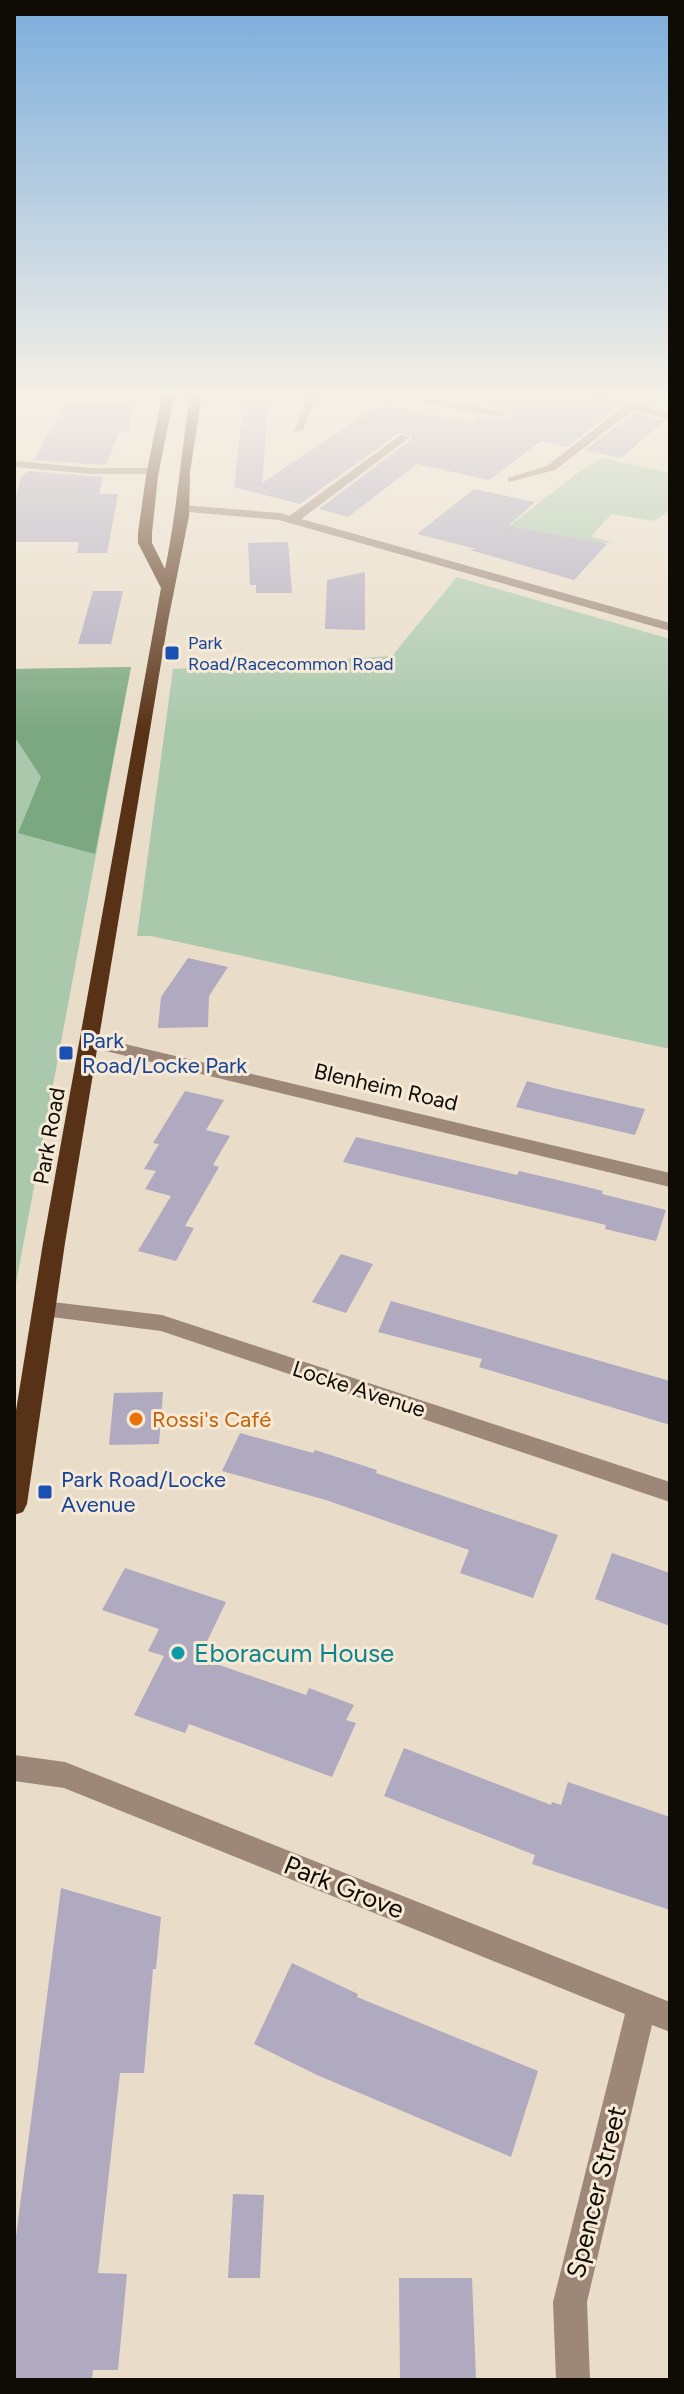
<svg xmlns="http://www.w3.org/2000/svg" width="684" height="2394" viewBox="0 0 684 2394" font-family="Figtree,sans-serif">
  <style>
    .green { fill: #a9c8ac }
    .forest { fill: #7ca881 }
    .building { fill: #afaabf }
    .lines { fill: none; stroke-linecap: round; stroke-linejoin: round }
    .minor { fill: #9c8779; fill-rule: evenodd }
    .tertiary { fill: #9c8779; fill-rule: evenodd }
    .trunk { fill: #583216; fill-rule: evenodd }
    .transit-dot { fill: #1a4fb4; stroke: #f6ead6; stroke-width: 3 }
    .food-dot { fill: #e8710a; stroke: #f6ead6; stroke-width: 3 }
    .culture-dot { fill: #0f9aa8; stroke: #f6ead6; stroke-width: 3 }
    .labels { text-anchor: middle; dominant-baseline: central; stroke-width: 6; stroke-linejoin: round; paint-order: stroke }
    .far-transit-label { font-size: 18px; fill: #164399; stroke: #f6ead6; text-anchor: start }
    .transit-label { font-size: 22px; fill: #164399; stroke: #f6ead6; text-anchor: start }
    .street-label { font-size: 22px; fill: #0f0b05; stroke: #f6ead6 }
    .food-label { font-size: 22px; fill: #c56008; stroke: #f6ead6; text-anchor: start }
    .near-culture-label { font-size: 26px; fill: #0d838f; stroke: #f6ead6; text-anchor: start }
    .near-street-label { font-size: 26px; fill: #0f0b05; stroke: #f6ead6 }
  </style>
  <rect width="100%" height="100%" fill="#e9ddc9"/>
  <!-- green -->
  <g class="green">
    <polygon points="602,458 670,473 670,510 654,521 611,514 591,537 611,542 600,544 499,534 580,471"/>
    <polygon points="457,577 670,639 670,1049 151,936 137,936 173,669 392,656"/>
    <polygon points="131,667 14,1294 14,669"/>
  </g>
  <!-- forest -->
  <polygon class="forest" points="131,667 95,854 18,833 41,777 14,736 14,669"/>
  <!-- building -->
  <g class="building">
    <polygon points="244,395 269,395 262,483 379,405 471,422 479,416 499,420 507,417 507,411 491,406 506,395 579,395 617,408 567,447 541,441 489,480 417,464 348,517 319,509 412,439 412,435 399,433 300,504 234,487"/>
    <polygon points="611,395 668,395 651,405"/>
    <polygon points="132,403 129,432 119,432 106,465 34,460 65,404"/>
    <polygon points="634,413 664,421 621,458 585,450"/>
    <polygon points="28,471 103,477 99,494 118,494 107,553 77,553 79,542 14,542 14,504 21,477"/>
    <polygon points="474,489 535,502 508,526 607,544 574,580 470,550 477,549 417,534"/>
    <polygon points="288,542 292,593 256,593 256,585 250,585 248,543"/>
    <polygon points="365,572 365,630 325,629 327,580"/>
    <polygon points="93,591 123,591 111,644 78,644"/>
    <polygon points="188,958 228,967 209,996 208,1027 158,1028 161,997"/>
    <polygon points="527,1081 553,1088 645,1109 635,1135 516,1107"/>
    <polygon points="185,1091 224,1100 206,1130 230,1136 213,1165 219,1167 185,1226 194,1228 176,1261 138,1251 171,1196 145,1189 156,1171 144,1169 159,1144 153,1143"/>
    <polygon points="356,1137 517,1175 519,1171 579,1185 603,1191 602,1194 666,1210 656,1241 605,1229 606,1225 343,1162"/>
    <polygon points="341,1254 373,1264 346,1313 312,1302"/>
    <polygon points="391,1301 670,1381 670,1425 479,1367 482,1359 378,1332"/>
    <polygon points="163,1392 159,1444 109,1445 114,1393"/>
    <polygon points="240,1433 313,1453 315,1450 377,1470 376,1473 558,1535 533,1598 460,1573 469,1550 326,1500 222,1471"/>
    <polygon points="612,1553 670,1573 670,1626 595,1599"/>
    <polygon points="125,1568 226,1602 199,1658 306,1695 309,1688 354,1705 346,1720 356,1723 332,1777 189,1724 185,1733 134,1715 164,1656 148,1651 159,1629 102,1610"/>
    <polygon points="404,1748 551,1805 552,1802 561,1805 568,1782 670,1817 670,1910 532,1864 535,1855 384,1796"/>
    <polygon points="61,1888 161,1917 156,1969 153,1969 144,2073 120,2073 98,2273 127,2274 118,2370 93,2370 92,2380 14,2380 14,2252"/>
    <polygon points="292,1963 358,1994 357,1997 538,2071 511,2157 317,2075 254,2044"/>
    <polygon points="233,2194 264,2195 260,2278 228,2278"/>
    <polygon points="399,2278 472,2278 476,2380 400,2380"/>
  </g>
  <g class="lines">
    <!-- minor -->
    <g class="minor">
      <polygon points="307,395 317,395 303,430 294,432"/>
      <polygon points="582,395 599,395 670,413 670,419 633,410 555,470 508,482 508,478 547,466 623,407"/>
      <polygon points="421,396 500,411 505,414 500,417 417,401 416,399"/>
      <polygon points="401,435 410,437 296,523 288,523 288,517"/>
      <polygon points="14,461 91,468 153,468 159,471 153,474 91,474 14,467"/>
      <polygon points="91,1036 670,1173 670,1187 85,1046 82,1042"/>
      <polygon points="44,1301 162,1315 670,1482 670,1502 161,1331 36,1315 33,1309 36,1303"/>
      <polygon points="14,1755 65,1762 670,2002 670,2032 652,2025 587,2302 590,2380 556,2380 553,2302 625,2014 64,1788 14,1781"/>
    </g>
    <!-- tertiary -->
    <polygon class="tertiary" points="182,505 280,513 670,623 670,631 279,520 178,511 176,509"/>
    <!-- trunk -->
    <path class="trunk" d="M162 395H174L158 476 152 533V543L165 569C177 511 181 453 190 395H202L190 472 189 516 168 621 65 1243 27 1504 23 1512 14 1515V1423L43 1243 161 588 138 543V533L146 476Z"/>
  </g>
  <!-- sky -->
  <linearGradient id="sky" x2="0" y2="1"><stop stop-color="#7baddc"/><stop offset="0.54" stop-color="#f5f0e7"/><stop offset="1" stop-color="#f5f0e7" stop-opacity="0"/></linearGradient>
  <rect width="684" height="730" fill="url(#sky)"/>
  <!-- markers -->
  <g class="transit-dot">
    <rect x="164" y="645" width="16" height="16" rx="4"/>
    <rect x="58" y="1045" width="16" height="16" rx="4"/>
    <rect x="37" y="1484" width="16" height="16" rx="4"/>
  </g>
  <circle class="food-dot" cx="136" cy="1419" r="8"/>
  <circle class="culture-dot" cx="178" cy="1653" r="8"/>
  <g class="labels">
    <!-- far-transit labels -->
    <g class="far-transit-label">
      <text x="188" y="643">Park<tspan x="188" dy="21">Road/Racecommon Road</tspan></text>
    </g>
    <!-- transit labels -->
    <g class="transit-label">
      <text x="82" y="1040">Park<tspan x="82" dy="25">Road/Locke Park</tspan></text>
      <text x="61" y="1479">Park Road/Locke<tspan x="61" dy="25">Avenue</tspan></text>
    </g>
    <!-- street labels -->
    <g class="street-label">
      <text transform="translate(386 1087) rotate(13)">Blenheim Road</text>
      <text transform="translate(49 1136) rotate(-80)">Park Road</text>
      <text transform="translate(359 1389) rotate(18)">Locke Avenue</text>
    </g>
    <!-- food labels -->
    <g class="food-label">
      <text x="152" y="1419">Rossi's Café</text>
    </g>
    <!-- near-culture labels -->
    <g class="near-culture-label">
      <text x="194" y="1653">Eboracum House</text>
    </g>
    <!-- near-street labels -->
    <g class="near-street-label">
      <text transform="translate(344 1887) rotate(22)">Park Grove</text>
      <text transform="translate(596 2192) rotate(-76)">Spencer Street</text>
    </g>
  </g>
  <!-- border -->
  <rect width="684" height="2394" fill="none" stroke="#0f0b05" stroke-width="32"/>
</svg>
